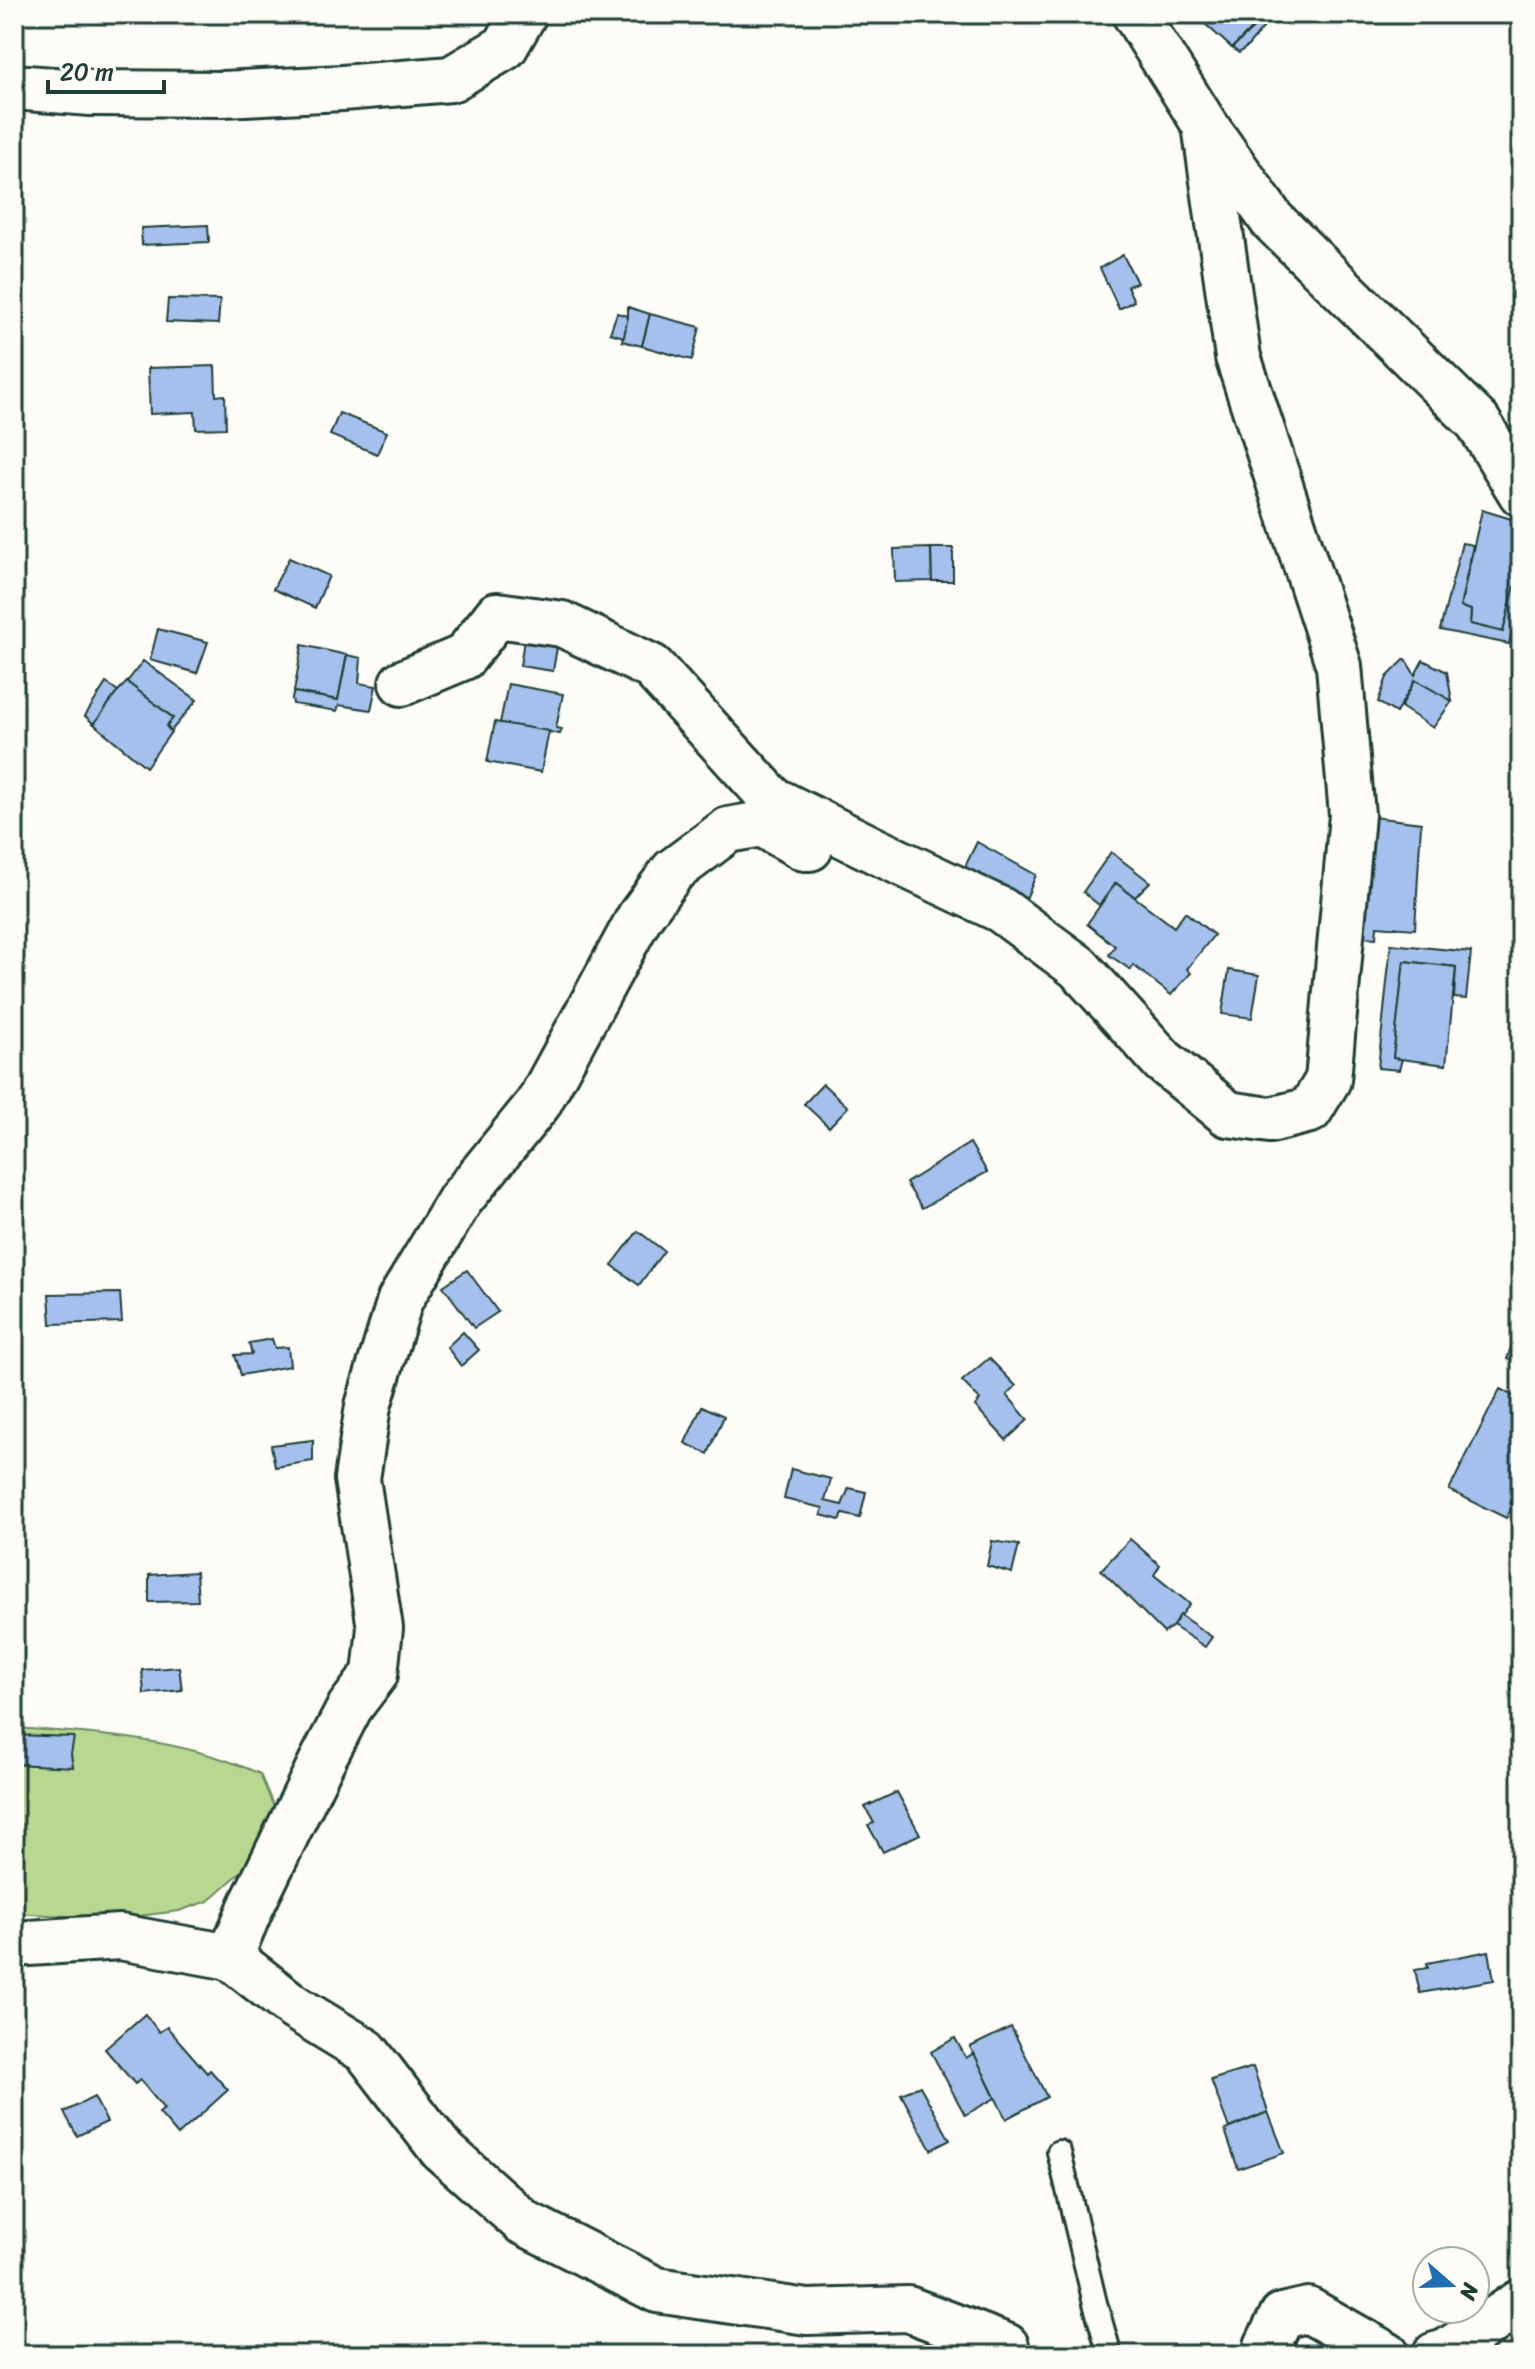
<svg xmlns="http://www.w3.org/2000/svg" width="1535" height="2369" viewBox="0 0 1535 2369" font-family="Sriracha,sans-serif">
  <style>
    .green { fill: #b8d790; stroke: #6c8a62; stroke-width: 2 }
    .building { fill: #a5c0ec; stroke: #1f3d34; stroke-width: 2 }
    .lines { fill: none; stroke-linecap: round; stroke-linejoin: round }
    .lane-casing { stroke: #1f3d34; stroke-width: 28 }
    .street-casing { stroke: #1f3d34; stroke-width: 50 }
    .lane { stroke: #fdfcf7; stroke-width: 22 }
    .street { stroke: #fdfcf7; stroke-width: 44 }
  </style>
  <rect width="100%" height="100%" fill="#fdfcf7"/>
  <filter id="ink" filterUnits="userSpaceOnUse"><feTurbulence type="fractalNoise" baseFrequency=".0125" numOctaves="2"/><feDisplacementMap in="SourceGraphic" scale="16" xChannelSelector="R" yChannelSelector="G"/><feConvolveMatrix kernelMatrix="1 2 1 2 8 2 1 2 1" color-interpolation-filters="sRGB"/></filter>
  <g filter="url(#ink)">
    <!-- green -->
    <path class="green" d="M14 1728C95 1733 186 1739 260 1774L276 1812 257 1858 208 1901 179 1911 130 1917H84L14 1913Z"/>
    <!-- building -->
    <g class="building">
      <polygon points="1194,14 1256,14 1261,19 1232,48"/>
      <polygon points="1260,22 1264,27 1248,46 1239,53 1232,48"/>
      <polygon points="208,225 209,242 142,245 141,228"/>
      <polygon points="1123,255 1137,283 1127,286 1134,301 1119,309 1100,268"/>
      <polygon points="168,299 220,300 218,324 166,322"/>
      <polygon points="628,307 650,314 642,346 622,341 628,316"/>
      <polygon points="617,313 628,316 624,337 610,333"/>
      <polygon points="650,314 700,327 692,360 642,346"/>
      <polygon points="215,366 216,396 225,395 226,428 196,429 195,412 150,414 148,368"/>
      <polygon points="339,413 387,432 377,454 330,435"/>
      <polygon points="1482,510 1521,522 1517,540 1521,540 1521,562 1503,632 1470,624 1471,610 1460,607"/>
      <polygon points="1462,543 1473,545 1460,607 1471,610 1470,624 1503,632 1521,562 1521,597 1509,644 1440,630"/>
      <polygon points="931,548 932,581 895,582 894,549"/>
      <polygon points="931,548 953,548 953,581 932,581"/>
      <polygon points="289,558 329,576 315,608 273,589"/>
      <polygon points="158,629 208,642 197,673 150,660"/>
      <polygon points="524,640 557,647 553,671 520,666"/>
      <polygon points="302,645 347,655 338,700 294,692"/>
      <polygon points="347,655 361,658 359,683 376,686 371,710 339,705 337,711 293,704 292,698 294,692 338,700"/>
      <polygon points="1405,659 1415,675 1423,660 1447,672 1452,701 1415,680 1396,713 1378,702 1387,677"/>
      <polygon points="143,661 197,700 171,731 166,726 173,718 127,682"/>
      <polygon points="1415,680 1452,701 1433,728 1401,707"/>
      <polygon points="127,682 173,718 166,726 171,732 146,767 94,724 118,691"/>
      <polygon points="106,683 118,691 94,724 85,716"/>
      <polygon points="508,684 563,694 556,728 562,729 560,734 500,723"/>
      <polygon points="495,722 549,731 541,772 487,762"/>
      <polygon points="1373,817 1421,823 1415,929 1377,926 1376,938 1362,937"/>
      <polygon points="977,842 1036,875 1020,913 959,879"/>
      <polygon points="1111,852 1150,882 1135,897 1116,883 1099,905 1083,892"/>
      <polygon points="1116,883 1174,927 1185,912 1214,935 1187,969 1191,973 1171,995 1133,965 1131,970 1109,955 1115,946 1087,924"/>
      <polygon points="1391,944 1471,952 1466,999 1454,998 1456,967 1404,961 1393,1058 1402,1059 1399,1070 1378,1068"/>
      <polygon points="1404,961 1456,967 1446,1065 1393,1058"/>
      <polygon points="1229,970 1259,975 1252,1018 1222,1014"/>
      <polygon points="823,1084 848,1107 829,1127 804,1104"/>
      <polygon points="970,1143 987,1172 922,1208 906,1183"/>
      <polygon points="638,1231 664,1251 639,1285 612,1265"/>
      <polygon points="467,1270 498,1312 474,1328 443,1286"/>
      <polygon points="120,1293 122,1322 51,1324 49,1294"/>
      <polygon points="1519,1324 1521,1325 1521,1365 1507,1359"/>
      <polygon points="463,1332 479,1350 461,1366 447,1347"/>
      <polygon points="272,1339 275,1348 288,1347 290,1366 241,1375 235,1355 252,1354 249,1343"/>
      <polygon points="989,1358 1016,1386 1007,1395 1028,1420 1006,1440 975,1406 980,1400 962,1381"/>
      <polygon points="1500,1389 1521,1400 1521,1490 1506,1518 1449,1490"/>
      <polygon points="702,1406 724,1416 708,1454 685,1443"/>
      <polygon points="313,1440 313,1461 275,1467 271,1445"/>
      <polygon points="791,1469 831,1479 825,1501 842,1505 849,1488 866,1492 860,1518 843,1514 840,1520 821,1515 823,1508 784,1499"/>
      <polygon points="1130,1539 1160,1565 1154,1575 1190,1604 1173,1626 1164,1633 1101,1570"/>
      <polygon points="992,1541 1019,1545 1012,1573 987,1566"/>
      <polygon points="196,1572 198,1601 149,1602 149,1575"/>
      <polygon points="1180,1615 1212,1637 1205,1647 1173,1626"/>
      <polygon points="179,1667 182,1690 144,1694 142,1670"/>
      <polygon points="1521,1672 1521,1693 1513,1690"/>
      <polygon points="14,1735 74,1737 71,1754 73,1767 14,1764"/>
      <polygon points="897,1792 920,1834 883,1852 868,1825 874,1823 865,1807"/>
      <polygon points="1489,1951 1494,1980 1420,1993 1415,1970 1428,1968 1427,1963"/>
      <polygon points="145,2014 159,2032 167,2027 207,2073 210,2070 228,2090 178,2135 159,2113 164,2109 140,2080 135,2084 105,2049"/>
      <polygon points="1011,2027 1047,2097 1006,2119 970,2047"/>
      <polygon points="955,2038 966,2058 974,2053 995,2098 965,2115 931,2052"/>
      <polygon points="1253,2067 1268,2112 1229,2128 1211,2080"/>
      <polygon points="920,2086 950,2140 931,2150 901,2094"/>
      <polygon points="94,2097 107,2122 77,2136 64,2112"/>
      <polygon points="1268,2112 1284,2153 1238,2169 1225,2130"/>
    </g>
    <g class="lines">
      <!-- lane casing -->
      <g class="lane-casing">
        <polyline id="lane" points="1059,2152 1095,2303 1110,2355"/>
      </g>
      <!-- street casing -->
      <g class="street-casing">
        <g id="street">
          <polyline points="1135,14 1205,125 1272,220 1478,422 1521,493"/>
          <polyline points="14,87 91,93 223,94 342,88 451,79 505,47 524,14"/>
          <polyline points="402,683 464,657 497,615 562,624 652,667 772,799 876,851 1001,910 1078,967 1163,1061 1228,1114 1270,1120 1310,1110 1328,1080 1352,815 1339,666 1238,357 1205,125"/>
          <polyline points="14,1944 120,1937 230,1957 251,1907 321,1763 350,1707 375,1674 380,1628 357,1479 368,1406 400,1300 460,1200 538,1104 640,916 673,871 728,830 762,824 804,848 810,848"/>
          <polyline points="230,1957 294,2007 366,2051 441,2149 523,2222 657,2290 807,2312 908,2309 1006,2346 1005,2355"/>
          <polyline points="1275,2355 1267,2346 1282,2316 1308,2310 1387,2355"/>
          <polyline points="1435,2355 1446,2352 1521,2302"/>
        </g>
      </g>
      <!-- lane -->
      <use href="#lane" class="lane"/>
      <!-- street -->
      <use href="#street" class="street"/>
    </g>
  </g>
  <!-- margin -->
  <rect width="1535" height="2369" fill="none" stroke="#fdfcf7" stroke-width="48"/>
  <rect x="24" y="24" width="1487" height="2321" fill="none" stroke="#1f3d34" stroke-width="3" filter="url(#ink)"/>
  <!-- north arrow -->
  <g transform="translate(1451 2285) rotate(110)"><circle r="38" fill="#fdfcf7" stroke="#a4b0a9" stroke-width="2"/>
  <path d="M0-6L14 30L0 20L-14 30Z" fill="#1f6fb2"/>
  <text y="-12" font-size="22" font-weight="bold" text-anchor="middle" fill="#1f3d34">N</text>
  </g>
  <!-- scale -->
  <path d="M48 80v12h116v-12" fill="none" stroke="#1f3d34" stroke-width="4"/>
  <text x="60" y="80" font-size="24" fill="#1f3d34" stroke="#fdfcf7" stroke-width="6" paint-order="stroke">20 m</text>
</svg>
